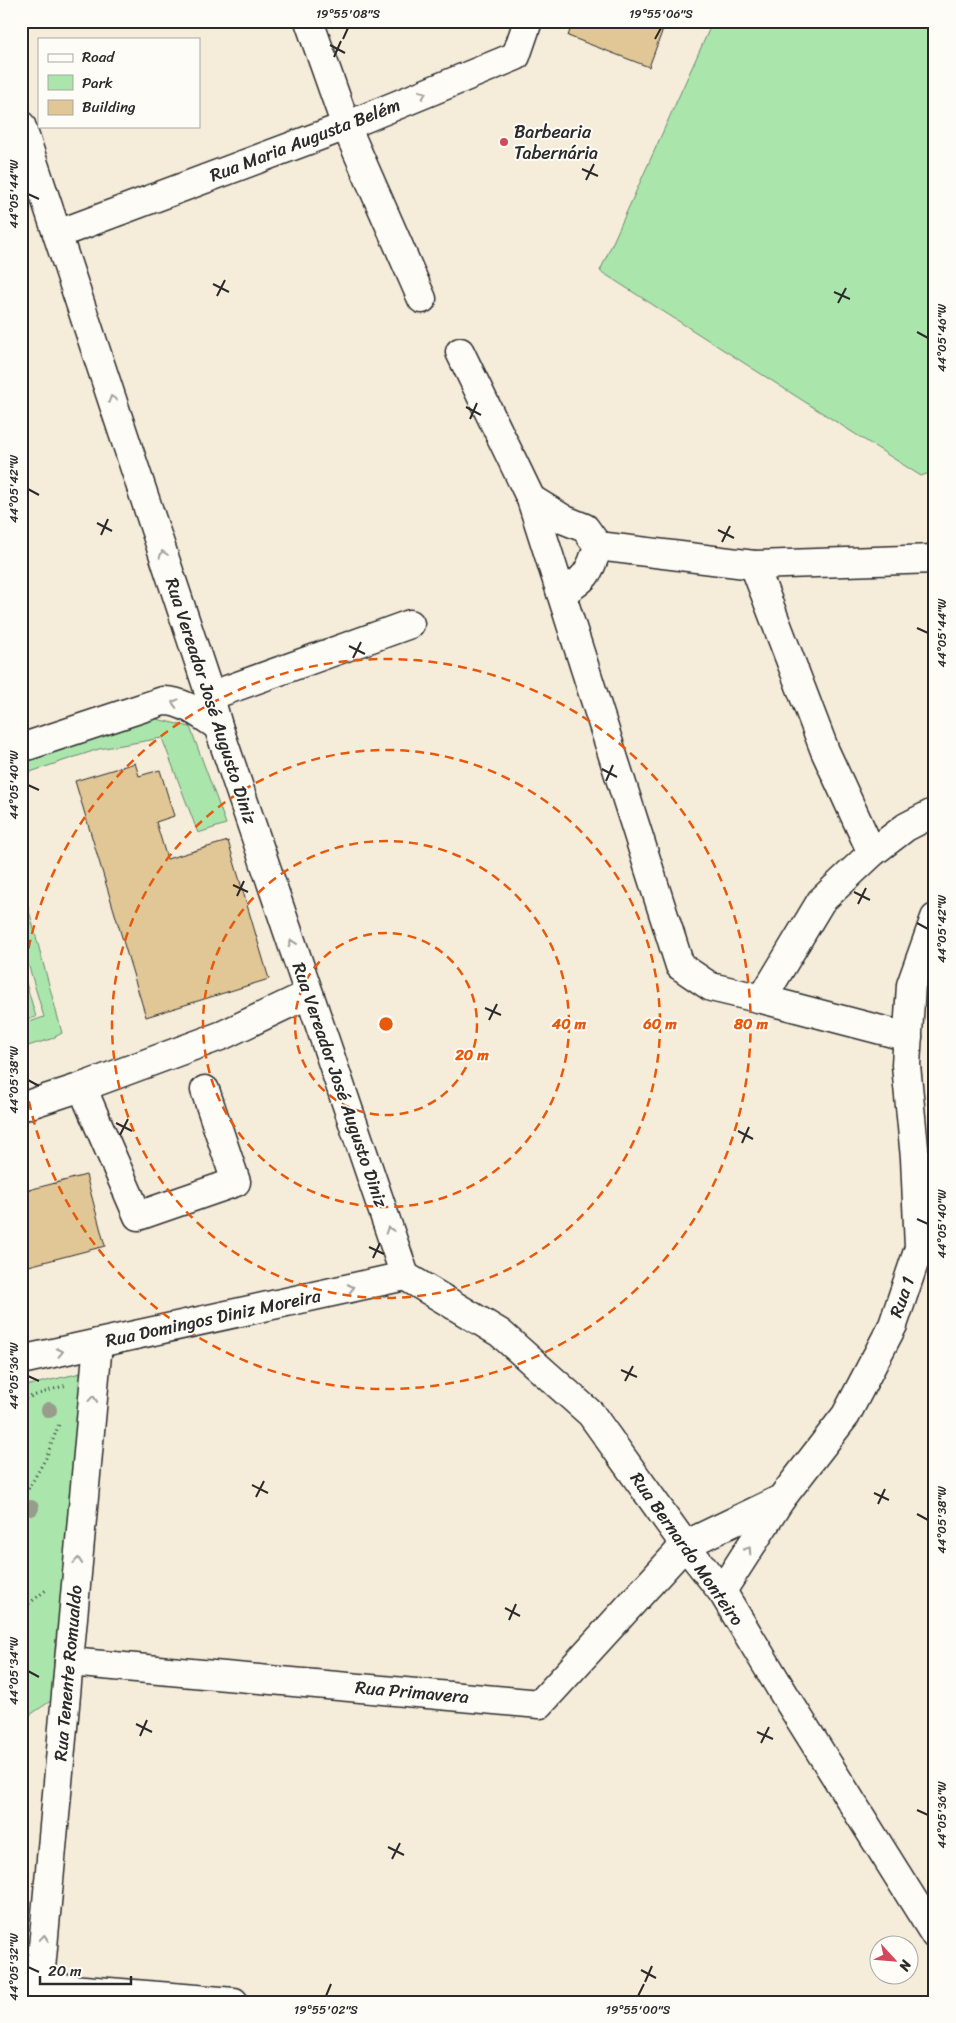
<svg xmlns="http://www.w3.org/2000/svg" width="956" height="2023" viewBox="0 0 956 2023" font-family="Sriracha,sans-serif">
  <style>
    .green { fill: #aae6ac; stroke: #6a886c }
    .building { fill: #e1c696; stroke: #2b2b2b }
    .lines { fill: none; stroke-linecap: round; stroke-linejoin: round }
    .minor-casing { stroke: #2b2b2b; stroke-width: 31 }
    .path { stroke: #2b2b2b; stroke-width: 3; stroke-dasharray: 1 4; stroke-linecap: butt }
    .minor { stroke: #fdfcf7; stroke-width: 28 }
    .tree { fill: #989c8b }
    .oneway { stroke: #9e9e9b }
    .ticks { fill: none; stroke: #2b2b2b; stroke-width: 2 }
    .ring { fill: none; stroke: #e8590c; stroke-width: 2.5; stroke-dasharray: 9 6 }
    .poi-dot { fill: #d1495b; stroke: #fdfcf7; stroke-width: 2 }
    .labels { text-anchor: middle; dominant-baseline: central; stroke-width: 4; stroke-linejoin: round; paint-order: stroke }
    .poi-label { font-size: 18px; fill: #2b2b2b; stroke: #fdfcf7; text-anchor: start }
    .street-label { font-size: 18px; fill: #2b2b2b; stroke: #fdfcf7 }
    .centre { fill: #e8590c; stroke: #fdfcf7; stroke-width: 2.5 }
    .ring-label { font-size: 15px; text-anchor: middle; font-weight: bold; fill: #e8590c; stroke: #fdfcf7; stroke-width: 4; stroke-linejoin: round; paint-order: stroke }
    .neatline { fill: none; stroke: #2b2b2b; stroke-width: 2 }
    .ticks-label { font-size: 12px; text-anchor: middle; fill: #2b2b2b }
  </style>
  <rect width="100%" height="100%" fill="#f5ecda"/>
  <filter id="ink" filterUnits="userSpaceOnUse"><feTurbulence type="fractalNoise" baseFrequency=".02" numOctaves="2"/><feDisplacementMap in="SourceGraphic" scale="10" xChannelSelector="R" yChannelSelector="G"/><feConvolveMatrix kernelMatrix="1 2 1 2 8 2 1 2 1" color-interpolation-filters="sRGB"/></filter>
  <g filter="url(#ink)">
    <!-- green -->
    <g class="green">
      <polygon points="713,21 935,21 935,471 921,476 600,271"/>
      <polygon points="152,718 190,727 226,824 198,833 162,738 99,749 21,775 21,762"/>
      <polygon points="21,881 62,1033 51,1039 21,1048 21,1025 44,1017 21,940"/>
      <polygon points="21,966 36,1017 21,1021"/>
      <polygon points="81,1373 52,1700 21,1721 21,1387"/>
    </g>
    <!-- building -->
    <g class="building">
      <polygon points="573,21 666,21 649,67 568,36"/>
      <polygon points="135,763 139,776 160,770 174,816 156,822 167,859 228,841 269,979 146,1017 75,781"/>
      <polygon points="86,1175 105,1246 21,1268 21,1192"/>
    </g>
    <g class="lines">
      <!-- minor casing -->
      <g class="minor-casing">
        <g id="minor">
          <polyline points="309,21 346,126 422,299"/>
          <polyline points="21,125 206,683 218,726 405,1276"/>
          <polyline points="58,234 346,126 516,56 528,21"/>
          <polyline points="460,352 531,499 680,966 711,987 762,999 821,901 872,853 906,827 935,812"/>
          <path d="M531 499 565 520 585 528 598 546C590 573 585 580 561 593"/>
          <polyline points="598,546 754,565 935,559"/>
          <polyline points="754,565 825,751 872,853"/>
          <polyline points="210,696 410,624"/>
          <path d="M21 748 163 701C183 700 202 716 218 726"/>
          <polyline points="762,999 908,1037"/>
          <polyline points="205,1090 236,1182 138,1216 88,1101 85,1086 223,1035 309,994"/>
          <polyline points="21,1107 85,1086"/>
          <polyline points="405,1276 500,1333 591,1414 685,1545 723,1593 784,1694 935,1935"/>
          <polyline points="21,1360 405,1276"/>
          <polyline points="722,1591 781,1499 846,1415 893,1325 919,1248 915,1158 906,1065 911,985 935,918"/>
          <polyline points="69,1662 540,1704 685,1545 781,1499"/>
          <polyline points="21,1985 234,2002"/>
          <polyline points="38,2002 98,1343"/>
        </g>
      </g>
      <!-- path -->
      <g class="path">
        <polyline points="21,1400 66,1385"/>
        <polyline points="21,1502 46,1458 59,1424"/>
        <polyline points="21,1610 46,1590"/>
      </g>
      <!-- minor -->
      <use href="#minor" class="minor"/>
    </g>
    <!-- trees -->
    <g class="tree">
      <circle cx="49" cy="1410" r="8"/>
      <circle cx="31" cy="1508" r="8"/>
    </g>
    <!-- one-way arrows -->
    <defs><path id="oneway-chevron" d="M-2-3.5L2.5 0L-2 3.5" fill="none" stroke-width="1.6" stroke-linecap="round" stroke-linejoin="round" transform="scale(1.25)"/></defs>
    <g class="oneway">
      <use href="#oneway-chevron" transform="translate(423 94) rotate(-22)"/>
      <use href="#oneway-chevron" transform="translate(112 399) rotate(-108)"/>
      <use href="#oneway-chevron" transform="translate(163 554) rotate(-108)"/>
      <use href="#oneway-chevron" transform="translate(175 703) rotate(-165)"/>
      <use href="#oneway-chevron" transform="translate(292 943) rotate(-109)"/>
      <use href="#oneway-chevron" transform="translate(389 1230) rotate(-109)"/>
      <use href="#oneway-chevron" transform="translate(351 1288) rotate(-12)"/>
      <use href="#oneway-chevron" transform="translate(60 1352) rotate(-12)"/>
      <use href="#oneway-chevron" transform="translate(93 1399) rotate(-85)"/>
      <use href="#oneway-chevron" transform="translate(748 1550) rotate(-57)"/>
      <use href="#oneway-chevron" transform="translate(78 1561) rotate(-85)"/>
      <use href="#oneway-chevron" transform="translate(44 1938) rotate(-85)"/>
    </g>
  </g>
  <!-- ticks -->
  <path class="ticks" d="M343 39 348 28M655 39 661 28M330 45 345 53M334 57 341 41M582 169 598 176M586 180 594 164M28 194 39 199M213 284 229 292M834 292 850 299M217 296 225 280M838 303 846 288M917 332 928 338M466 407 481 415M470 419 477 403M28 489 39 495M97 523 112 531M718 530 734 538M101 535 108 519M722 542 730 526M917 628 928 633M349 646 365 654M353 658 361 642M602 769 617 777M606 781 613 765M28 785 39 790M233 885 248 892M854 892 870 900M237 896 244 881M858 904 866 888M917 923 928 929M485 1008 501 1015M489 1020 497 1004M28 1080 39 1086M116 1123 132 1131M738 1131 753 1139M120 1135 128 1119M742 1143 749 1127M917 1219 928 1224M369 1247 384 1254M373 1258 380 1243M621 1370 637 1377M28 1376 39 1381M625 1381 633 1366M252 1485 268 1493M874 1493 889 1500M256 1497 264 1481M878 1504 885 1489M917 1514 928 1520M505 1608 520 1616M509 1620 516 1604M28 1671 39 1677M136 1724 152 1732M757 1732 773 1739M140 1736 147 1720M761 1743 769 1727M917 1810 928 1815M388 1847 404 1855M392 1859 400 1843M28 1967 39 1972M641 1970 656 1978M645 1982 652 1966M326 1996 331 1984M638 1996 644 1984"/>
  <!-- distance rings -->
  <g class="ring">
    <circle cx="386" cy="1024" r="91"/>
    <circle cx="386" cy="1024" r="183"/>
    <circle cx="386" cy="1024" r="274"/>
    <path d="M21 1008A365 365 0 1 1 21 1040"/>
  </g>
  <!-- markers -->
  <circle class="poi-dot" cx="504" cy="142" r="5"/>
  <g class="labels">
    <!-- poi labels -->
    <g class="poi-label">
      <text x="514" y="132">Barbearia<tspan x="514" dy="21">Tabernária</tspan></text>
    </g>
    <!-- street labels -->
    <g class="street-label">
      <text transform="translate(305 140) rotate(-21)">Rua Maria Augusta Belém</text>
      <text transform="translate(211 701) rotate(72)">Rua Vereador José Augusto Diniz</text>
      <text transform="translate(340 1085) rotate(71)">Rua Vereador José Augusto Diniz</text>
      <text transform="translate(902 1297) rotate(-71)">Rua 1</text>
      <text transform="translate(213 1318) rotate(-12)">Rua Domingos Diniz Moreira</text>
      <text transform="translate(687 1549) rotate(55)">Rua Bernardo Monteiro</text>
      <text transform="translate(68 1673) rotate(-85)">Rua Tenente Romualdo</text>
      <text transform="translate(412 1692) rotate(5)">Rua Primavera</text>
    </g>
  </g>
  <circle cx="386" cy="1024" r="8" class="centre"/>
  <g class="ring-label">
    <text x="569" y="1029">40 m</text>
    <text x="660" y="1029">60 m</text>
    <text x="751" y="1029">80 m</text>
    <text x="472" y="1060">20 m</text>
  </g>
  <!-- margin -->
  <rect width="956" height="2023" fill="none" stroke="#fdfcf7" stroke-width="55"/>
  <!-- legend -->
  <rect x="38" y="38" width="162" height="90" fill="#fdfcf7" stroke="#a9a8a5"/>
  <rect x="48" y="54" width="25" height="8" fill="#fdfcf7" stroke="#a9a8a5"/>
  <text x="82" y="62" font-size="15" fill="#2b2b2b">Road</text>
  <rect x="48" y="75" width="25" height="15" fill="#aae6ac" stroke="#a9a8a5"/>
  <text x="82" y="88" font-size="15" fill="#2b2b2b">Park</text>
  <rect x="48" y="100" width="25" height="15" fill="#e1c696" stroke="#a9a8a5"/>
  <text x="82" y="112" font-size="15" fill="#2b2b2b">Building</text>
  <!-- north arrow -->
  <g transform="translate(894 1960) rotate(116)"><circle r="24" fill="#fdfcf7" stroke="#a9a8a5"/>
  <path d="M0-4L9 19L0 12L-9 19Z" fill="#d1495b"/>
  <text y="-8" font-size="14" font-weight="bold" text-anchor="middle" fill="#2b2b2b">N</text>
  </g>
  <!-- scale -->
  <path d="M40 1976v8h91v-8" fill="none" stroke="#2b2b2b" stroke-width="2.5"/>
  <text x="48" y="1976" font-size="15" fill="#2b2b2b" stroke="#fdfcf7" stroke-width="4" paint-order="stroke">20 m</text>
  <rect x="28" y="28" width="900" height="1968" class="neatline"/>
  <g class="ticks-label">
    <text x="348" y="18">19°55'08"S</text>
    <text x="661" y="18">19°55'06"S</text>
    <text transform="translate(14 194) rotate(-90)" y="4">44°05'44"W</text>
    <text transform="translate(942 338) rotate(-90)" y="4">44°05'46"W</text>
    <text transform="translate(14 489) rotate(-90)" y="4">44°05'42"W</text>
    <text transform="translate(942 633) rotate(-90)" y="4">44°05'44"W</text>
    <text transform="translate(14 785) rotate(-90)" y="4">44°05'40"W</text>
    <text transform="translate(942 929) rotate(-90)" y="4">44°05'42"W</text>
    <text transform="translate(14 1080) rotate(-90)" y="4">44°05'38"W</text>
    <text transform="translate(942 1224) rotate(-90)" y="4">44°05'40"W</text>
    <text transform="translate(14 1376) rotate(-90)" y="4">44°05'36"W</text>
    <text transform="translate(942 1520) rotate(-90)" y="4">44°05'38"W</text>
    <text transform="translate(14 1671) rotate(-90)" y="4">44°05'34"W</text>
    <text transform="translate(942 1815) rotate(-90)" y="4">44°05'36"W</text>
    <text transform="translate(14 1967) rotate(-90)" y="4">44°05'32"W</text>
    <text x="326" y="2014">19°55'02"S</text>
    <text x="638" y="2014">19°55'00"S</text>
  </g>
</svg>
